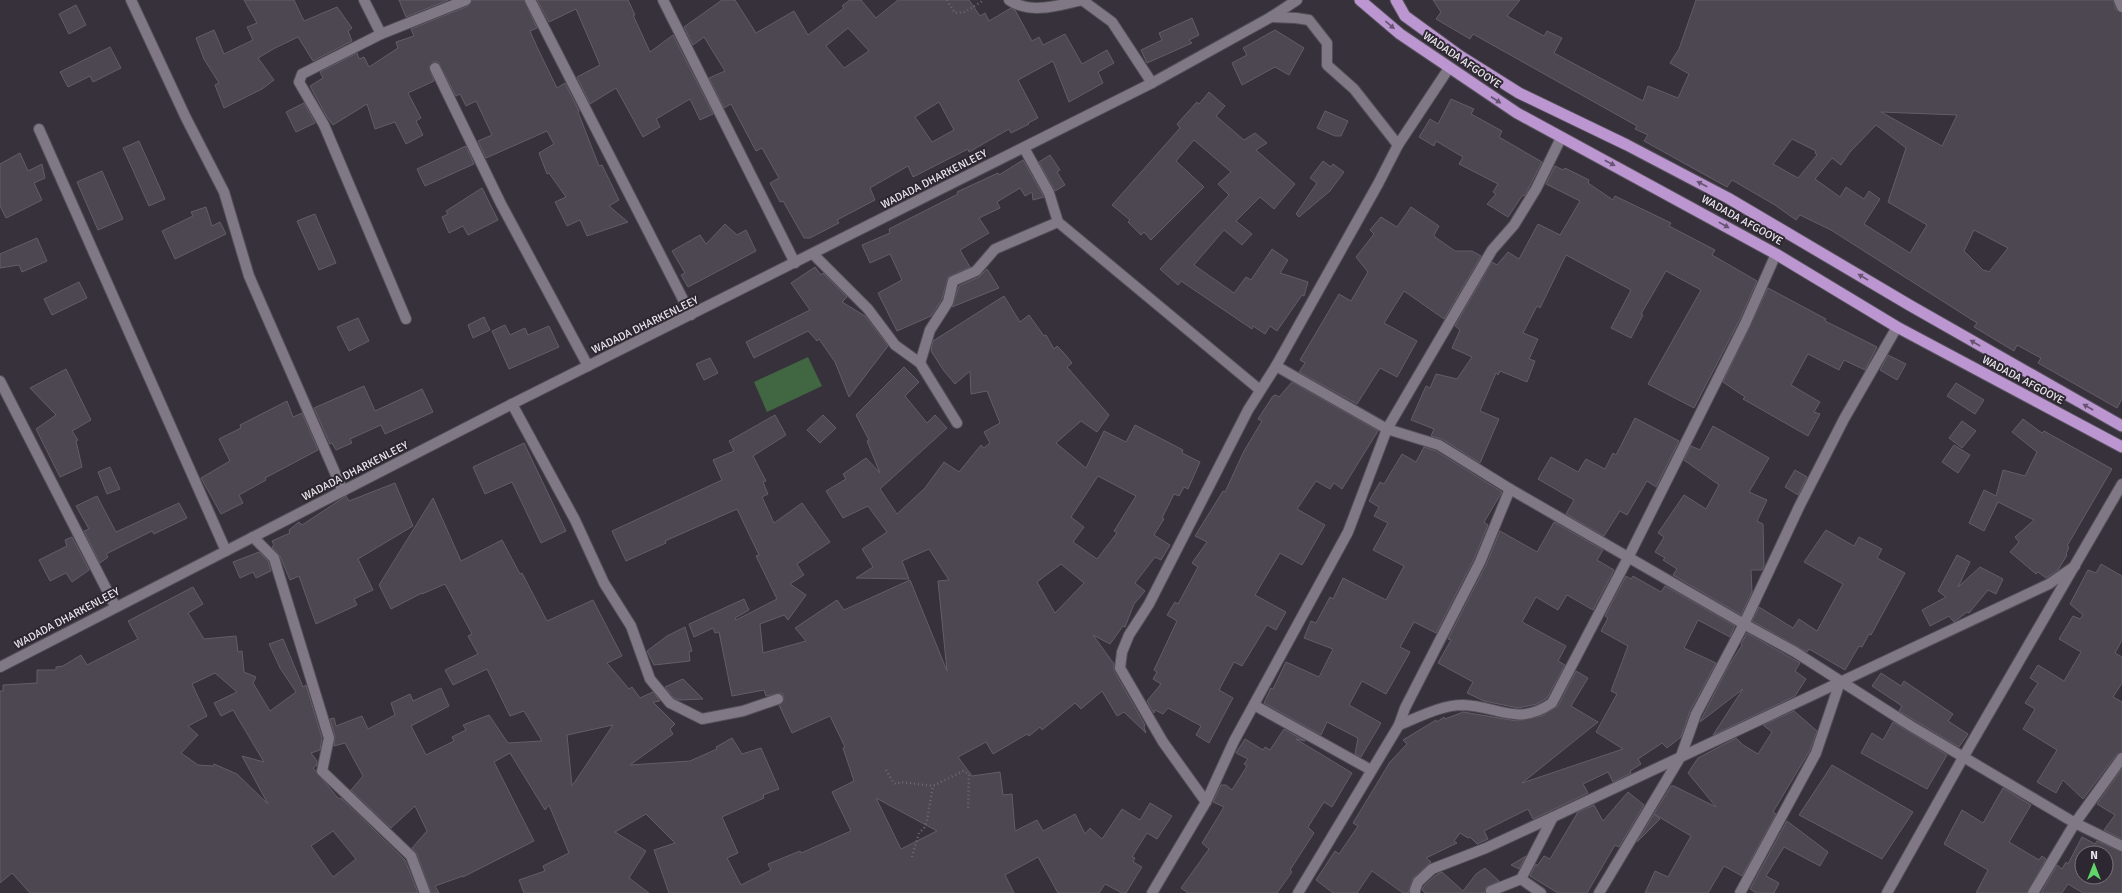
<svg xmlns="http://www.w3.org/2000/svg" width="2122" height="893" viewBox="0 0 2122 893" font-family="Signika,sans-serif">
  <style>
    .green { fill: #416642 }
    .building { fill: #4d4751; stroke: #645d68; fill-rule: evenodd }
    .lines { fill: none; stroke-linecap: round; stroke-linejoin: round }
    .minor-casing { stroke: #534f57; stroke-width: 12 }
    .secondary-casing { stroke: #534f57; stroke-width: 12 }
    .trunk-casing { stroke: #534f57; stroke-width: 13 }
    .path { stroke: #6e6871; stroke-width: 2.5; stroke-dasharray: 1 3; stroke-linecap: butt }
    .minor { stroke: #807985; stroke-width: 10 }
    .secondary { stroke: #807985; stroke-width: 10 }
    .trunk { stroke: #bb96d1; stroke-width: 11 }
    .oneway { fill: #665371 }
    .labels { text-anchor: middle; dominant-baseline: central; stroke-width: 4; stroke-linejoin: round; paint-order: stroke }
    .street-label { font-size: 11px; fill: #ebe7ed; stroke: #2d2731 }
  </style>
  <rect width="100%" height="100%" fill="#37313b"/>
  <!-- green -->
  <polygon class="green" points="808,357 822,386 767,412 754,382"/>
  <!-- building -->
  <g class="building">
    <polygon points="244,0 294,0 304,21 337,7 352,28 348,31 352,41 313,61 298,37 275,48 258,58 274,80 262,89 224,108 215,85 219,83 204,59 196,38 214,30 224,54 253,40 247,27 257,23"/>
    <polygon points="399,0 448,0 406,17"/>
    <polygon points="472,0 524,0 537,28 530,31 537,47 557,88 565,83 579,111 578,112 599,166 602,165 619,200 609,206 628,222 587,236 580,220 567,226 555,202 566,197 549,173 547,174 539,153 554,144 547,131 486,158 478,141 492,135 476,101 466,106 460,94 456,96 438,62 433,62 429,67 434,81 408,93 421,118 416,121 423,135 406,144 395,122 375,129 367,104 333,125 327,117 310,86 323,78 320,72 357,53 359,59 364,57 369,67 398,48 396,42 414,36 411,29 468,6"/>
    <polygon points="537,0 628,0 635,15 633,15 650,52 673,35 713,114 700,120 690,99 656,119 660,127 643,137 616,88 590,104 577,77 600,65 576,9 549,22"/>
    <path d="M722 0H735L756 33 794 11 808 35 844 8 842 6 850 0H861L876 18 898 0H969L980 16 985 13 989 21 1011 8 1015 10 1032 41 1039 37 1043 45 1065 34 1082 64 1107 50 1114 63 1098 72 1103 83 1069 102 1053 61 1018 80 1038 118 1028 123 1029 124 1011 133 1009 129 969 152 968 149 913 177 908 166 870 188 875 200 837 220 839 223 810 238H804L783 201 780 202 770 183 779 178 762 148 756 151 731 104 724 108 709 78 725 71 704 37 693 45 684 27ZM848 28 869 51 844 68 826 46ZM939 102 954 130 932 142 915 117Z"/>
    <path d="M1433 0H1520L1507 16 1544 36 1547 31 1562 38 1554 53 1643 101 1648 86 1678 98 1689 74 1670 63 1679 49 1696 0H2113L2116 10 2122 13V399L2117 408 2038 363 2041 358 2017 345 2014 351 1974 327 1977 323 1831 230 1800 215 1796 220 1775 205 1732 180 1727 187 1644 141 1648 135 1635 129 1637 126 1473 34 1470 39 1436 19 1441 12ZM1881 112 1957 115 1942 146ZM1876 125 1906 148 1888 202 1927 225 1910 253 1864 224 1880 199 1869 191 1864 199 1846 187 1840 197 1815 179 1832 158 1841 165 1850 152ZM1792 139 1816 151 1815 153 1817 155 1798 178 1773 164ZM1974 230 2008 248 1989 272 1985 270 1984 271 1964 251Z"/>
    <polygon points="76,5 86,25 69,34 59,14"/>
    <polygon points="1192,18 1199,35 1189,40 1192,43 1147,63 1141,50 1162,40 1159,33"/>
    <polygon points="1275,30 1304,48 1289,75 1275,67 1242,85 1232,63 1247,55 1243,48"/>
    <polygon points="110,47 121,68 93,82 90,76 68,87 60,72"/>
    <polygon points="1209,92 1225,106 1216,116 1244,140 1255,133 1267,143 1256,150 1295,184 1274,209 1260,197 1236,221 1252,234 1242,245 1224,230 1194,265 1234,293 1246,277 1251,280 1272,249 1288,260 1280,273 1308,282 1304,296 1302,295 1277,331 1270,326 1265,334 1253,326 1252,329 1181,281 1178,285 1160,269 1229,195 1218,184 1231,172 1194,140 1176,161 1204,187 1151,240 1144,232 1141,235 1128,222 1130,220 1112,205 1180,128 1177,124 1197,102 1199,104"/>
    <polygon points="1451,99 1474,109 1471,114 1502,131 1499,137 1542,162 1525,195 1522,196 1508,217 1487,204 1496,194 1493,192 1498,184 1459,164 1463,157 1436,141 1434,146 1419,137 1430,119 1438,124"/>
    <polygon points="304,103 315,123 296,132 286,112"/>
    <polygon points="1325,111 1348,121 1341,136 1335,136 1317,128"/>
    <polygon points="139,141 165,199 149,206 123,148"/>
    <polygon points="466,146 474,164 425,186 417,169"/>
    <polygon points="20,153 28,171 42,164 45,178 34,183 42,200 6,218 0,206 0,164"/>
    <polygon points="1050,155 1060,170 1057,172 1065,185 1055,191 1039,162"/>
    <polygon points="1023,160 1044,197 1033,200 1032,192 1025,196 1020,188 997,202 1000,208 979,218 989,233 960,250 970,267 948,277 942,299 931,316 897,331 878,293 902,280 890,254 870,263 862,245 890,233 889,229 958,194 957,192 998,173 999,175"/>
    <polygon points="1323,161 1331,167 1333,164 1344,172 1330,191 1299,217 1296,214 1317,183 1310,178"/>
    <polygon points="1555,166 1563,170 1565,168 1589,180 1588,183 1613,200 1615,196 1671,223 1669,226 1715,250 1712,255 1757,281 1739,321 1694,408 1648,384 1701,290 1666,271 1641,314 1643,315 1631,338 1611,328 1631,290 1566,255 1540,308 1537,306 1523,333 1538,339 1529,359 1535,361 1527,382 1500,371 1498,375 1496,373 1480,411 1499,419 1480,463 1442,439 1431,436 1434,429 1411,420 1426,386 1430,388 1436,374 1457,379 1472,357 1452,348 1460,330 1455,326 1492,262 1497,265 1508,252 1519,259 1538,224 1560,235 1580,201 1546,184"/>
    <polygon points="102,171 123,219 98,230 77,182"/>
    <polygon points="482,188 498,220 468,235 463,226 449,233 442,217 448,214 446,211"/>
    <polygon points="206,207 212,226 220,222 226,234 175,259 162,231 193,216 191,212"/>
    <polygon points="1411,207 1439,226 1434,235 1435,237 1455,251 1472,251 1481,256 1444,319 1404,291 1384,323 1417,341 1397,377 1380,368 1357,404 1299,372 1305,363 1300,360 1339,294 1351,301 1368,272 1356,257 1374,234 1370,230 1381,217 1397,227"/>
    <polygon points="315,214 336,263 319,270 297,221"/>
    <polygon points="725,224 737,235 746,230 756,251 688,287 681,275 685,273 672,251 700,235 706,244"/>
    <polygon points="37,238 47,261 22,272 19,265 0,268 0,254"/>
    <polygon points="815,267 821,275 823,273 847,297 842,302 865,316 888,346 849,397 835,362 819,339 817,341 808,331 754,358 746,342 810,310 791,283"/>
    <polygon points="987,269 999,288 952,307 959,286 979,277"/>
    <polygon points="79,282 87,298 52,315 44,299"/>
    <polygon points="1768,288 1826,319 1825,321 1877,347 1865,370 1844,360 1839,370 1808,354 1791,385 1820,402 1814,412 1820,414 1808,436 1743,399 1745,397 1723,382"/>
    <path d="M1004 296 1020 322 1029 315 1044 336 1046 335 1054 349 1057 346 1063 352 1072 363 1067 367 1109 415 1097 432 1081 421 1056 443 1086 468 1104 431 1126 442 1135 425 1183 450 1182 453 1200 462 1188 489 1184 487 1179 496 1174 494 1162 518 1164 519 1154 535 1170 545 1161 560 1155 557 1135 583 1145 591 1134 604 1125 627 1123 626 1110 644 1093 635 1114 664V671L1145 725 1144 727 1146 733 1124 712 1117 716 1102 691 1081 709 1075 703 1042 730 1040 727 1029 736 1027 734 993 754 986 742 958 757 972 776 1000 772 1003 795 1012 794 1015 831 1037 820 1043 831 1075 814 1085 834 1090 828 1102 839 1122 809 1140 820 1150 803 1172 816 1157 839 1147 833 1132 857 1135 858 1133 862 1142 867 1126 893H1122L1105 884 1099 893H1058L1038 857 1005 875 1014 893H669L654 850 675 843 646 814 615 832 646 851 629 878 649 893H524L519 880 545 871 543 866 569 853 549 805 545 810 510 753 494 762 534 841 463 877V876L435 886 439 893H431L417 854 412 848 427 831 415 806 391 828 351 790 363 776 345 743 334 746 335 736 330 719 334 718 336 726 362 716 368 729 395 715 391 703 410 694 413 701 441 688 449 706 411 726 426 755 454 741 452 737 466 730 463 725 489 715 508 743 542 741 524 711 510 716 487 669 453 685 445 670 478 654 468 636 472 634 445 584 422 594V593L391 609 379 585 433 498 461 561 502 540 520 574 522 573 547 621 593 600 622 656 607 663 629 689 632 687 640 698 653 692 660 701 653 702 675 724 670 729 673 734 630 765 690 761 717 749 716 747 732 738 742 754 761 748 779 789 763 795 764 798 722 817 738 853 727 858 741 885 771 870 768 864 800 851 801 853 851 831 832 792 854 781 843 748 845 747 830 716 792 733 779 705 784 700 783 694 780 693 766 696 764 690 732 696 719 632 715 633 713 628 694 637 689 624 744 599 749 610 735 618 736 620 777 599 756 556 759 555 737 509 665 541 666 543 626 561 612 531 722 480 713 460 734 451 729 441 775 415 786 435 753 456 766 481 763 482 768 494 762 497 774 523 802 503 830 542 797 564 804 575 790 584 806 595 788 620 784 615 760 624 763 653 806 641 795 628 837 600 844 610 910 580 947 671 938 581 949 580 929 549 902 561 909 579 856 578 873 567 862 549 887 532 868 506 843 518 826 491 846 479 843 474 866 458 880 473 867 441 869 440 856 415 904 367 919 382 905 396 927 423 935 415 947 428 880 489 897 514 925 488 944 462 959 472 981 445 984 448 990 443 984 432 1000 423 987 391 971 394 970 371 955 384 944 371 931 351 933 341ZM1098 476 1136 496 1114 531 1117 533 1097 559 1073 542 1084 527 1071 517ZM1061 564 1084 583 1055 613 1037 582ZM613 725 572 786 567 735ZM876 798 937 831 901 849Z"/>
    <polygon points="484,317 490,330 473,338 468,325"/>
    <polygon points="358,318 369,341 349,351 337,327"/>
    <polygon points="505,325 510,335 525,328 528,335 549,326 559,347 509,369 492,331"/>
    <polygon points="1888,355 1906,364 1897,380 1880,370"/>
    <polygon points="710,358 718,373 704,380 696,364"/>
    <polygon points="66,369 91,420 72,431 78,440 76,441 82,467 60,477 36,429 56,415 30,388"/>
    <polygon points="1292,382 1378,431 1342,489 1334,483 1330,489 1316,481 1297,509 1325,525 1302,565 1280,553 1255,595 1286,612 1276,630 1267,625 1242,666 1234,662 1219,690 1233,698 1209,743 1196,735 1201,726 1168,708 1163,714 1155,710 1154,713 1147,701 1161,684 1153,679 1157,672 1154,670 1177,621 1167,615 1175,602 1178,604 1198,567 1192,563 1207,542 1195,536 1223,491 1225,492 1244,451 1262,421 1258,419 1273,396 1276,395 1279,397"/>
    <polygon points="1956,383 1984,400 1975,414 1947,396"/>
    <polygon points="364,386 375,411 422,389 433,412 385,434 381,425 350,439 352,443 336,450 332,443 330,444 314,408"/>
    <polygon points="287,401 293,417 302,413 318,450 265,478 266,480 239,495 243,503 221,514 201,478 230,461 219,439 241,428 240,425"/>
    <polygon points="823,415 836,428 820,443 807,430"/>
    <polygon points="1635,418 1679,441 1656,487 1647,481 1627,515 1620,511 1604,536 1566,514 1574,500 1538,479 1551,457 1578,472 1586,459 1605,469 1613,453 1616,455"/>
    <polygon points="2023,419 2042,433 2044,431 2112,469 2067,546 2069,547 2066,554 2067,555 2058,570 2046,578 2038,572 2036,574 2010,552 2019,542 2015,537 2034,520 1998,502 1984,531 1969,523 1984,490 1996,496 2003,470 2025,476 2037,452 2012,432"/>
    <polygon points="1962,421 1976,431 1962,448 1949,438"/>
    <polygon points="1713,426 1769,458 1749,492 1767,500 1757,521 1763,524 1764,566 1762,570 1751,570 1752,592 1741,615 1673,575 1677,569 1663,560 1665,558 1655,552 1664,537 1658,533 1684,495 1706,509 1719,485 1684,460 1691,446 1700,450"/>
    <polygon points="524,443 566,531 541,543 512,482 485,494 473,467"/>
    <polygon points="1954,445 1970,455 1958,473 1942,462"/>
    <polygon points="1424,447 1436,451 1502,492 1484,522 1488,525 1474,559 1436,633 1414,622 1400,647 1410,652 1386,694 1362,681 1349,705 1381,723 1361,757 1355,754 1358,738 1327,722 1321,735 1264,703 1271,688 1273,689 1286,662 1319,677 1333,649 1304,638 1311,621 1316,623 1330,597 1333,599 1343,578 1386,600 1404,566 1373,550 1388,523 1374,516 1379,507 1369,501 1380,482 1384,484 1402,454 1416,462"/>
    <polygon points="110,467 120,489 107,494 98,472"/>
    <polygon points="1795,470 1807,477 1798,495 1785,487"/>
    <polygon points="395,483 413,526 358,559 373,590 354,599 357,605 316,624 299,576 290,580 280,556 272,547 274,545 272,541 290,533 289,530 299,522 302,525 346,496 349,501"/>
    <polygon points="97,496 116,532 179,503 187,518 154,534 152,531 106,554 108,557 100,563 84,531 89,529 76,506"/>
    <polygon points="1554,522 1603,550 1597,560 1614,570 1593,610 1567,595 1558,610 1536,597 1522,622 1566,646 1558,661 1565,665 1547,698 1537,704 1518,708 1484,701 1467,693 1473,682 1438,663 1451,640 1448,639 1486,565 1500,531 1537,552"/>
    <polygon points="1826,530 1854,546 1859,537 1882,549 1877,558 1905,573 1871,635 1869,634 1862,647 1859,646 1845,670 1809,649 1807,652 1752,621 1759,607 1793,628 1799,619 1817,631 1843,584 1804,562"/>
    <polygon points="72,537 89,570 72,582 66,573 50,581 39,560 67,546 65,540"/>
    <polygon points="259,552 268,561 271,571 256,578 253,572 240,578 233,562"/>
    <polygon points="1957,555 1970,562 1958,587 1980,567 2003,579 1996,594 1988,590 1969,613 1967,612 1954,622 1949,616 1930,626 1922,610 1946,597 1938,591"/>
    <polygon points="2101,564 2122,576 2122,640 2115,653 2122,657 2122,683 2113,697 2122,702 2122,752 2117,754 2083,799 2063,780 2056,793 2037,782 2057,750 2023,729 2035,709 2025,703 2038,683 2030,678 2038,665 2064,681 2081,652 2059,639 2073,616 2080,619 2083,615 2070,604 2088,570 2096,573"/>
    <polygon points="1626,576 1631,579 1633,576 1661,592 1665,586 1735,626 1730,637 1698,620 1684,648 1716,663 1690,711 1681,737 1667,748 1662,743 1638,759 1641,764 1630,771 1631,773 1613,782 1608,772 1583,784 1588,793 1533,819 1528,809 1484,831 1488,839 1477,844 1470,837 1468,838 1460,833 1454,841 1457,843 1426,858 1431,862 1413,878 1408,893 1403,893 1372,871 1357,893 1333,893 1316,880 1335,851 1339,854 1358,826 1353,823 1390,762 1407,744 1403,740 1436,720 1437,722 1444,717 1445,719 1463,712 1517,721 1542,716 1558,706 1576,671 1588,678 1571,706 1598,722 1522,783 1623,749 1596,732 1617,694 1611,691 1628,646 1601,631 1608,618 1605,616"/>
    <path d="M193 587 203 604 188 613 204 639 236 636 238 652 242 651 244 672 256 677 253 683 270 711 296 692 280 668 269 644 283 639 303 687 306 685 322 738 320 750 311 753 317 761V765L313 768 338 798 342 799 405 860 418 893H30L12 873 0 883V691H3V685L37 683V670H56V667L63 666 81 655 87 665 138 639 128 621ZM215 673 237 692 214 703 221 716 233 710 264 762 242 756 268 804 237 774 214 764 213 766 198 765 181 753 198 735 188 726 207 716 192 684ZM333 831 356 859 333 877 311 846Z"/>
    <polygon points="685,627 692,651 689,652 690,661 654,665 647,651 667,636"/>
    <polygon points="1747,633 1800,663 1795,671 1806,679 1795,696 1713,735 1743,689 1700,722 1727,669 1742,645 1741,644"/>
    <polygon points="1881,673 1901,686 1904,681 1953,714 1948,721 1968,734 1959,747 1899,711 1902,706 1872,686"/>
    <polygon points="683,679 703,699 679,700 674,698 665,687"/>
    <polygon points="1794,711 1817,731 1810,750 1773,812 1776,814 1742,876 1724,866 1708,893 1645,893 1655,871 1668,877 1691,836 1654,814 1671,786 1674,786 1716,807 1688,773 1698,758 1736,738 1743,745 1758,754 1772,732 1763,725"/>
    <polygon points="1893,722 1947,755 1927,789 1861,753 1872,733 1883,740"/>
    <polygon points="1284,729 1305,741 1296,739 1352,773 1332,807 1324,802 1308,827 1314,833 1290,870 1292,872 1277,893 1188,893 1181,888 1209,849 1202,843 1224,807 1213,802 1221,785 1226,785 1232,790 1247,766 1244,764 1248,759 1236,753 1245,739 1263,750 1265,747 1270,750"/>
    <polygon points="1832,765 1913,812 1882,859 1799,815"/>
    <polygon points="2122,769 2122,839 2104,830 2115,815 2097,804"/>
    <polygon points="2003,788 2031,805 2009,842 2039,860 2042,856 2046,859 2027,893 1976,893 1988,870 1944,844 1962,810 1983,823"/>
    <polygon points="1628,792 1644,805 1619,847 1615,845 1587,893 1558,893 1530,876 1536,864 1537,866 1544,856 1550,859 1578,812 1594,805 1603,821"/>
    <polygon points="1654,814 1660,819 1637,842"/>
    <polygon points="1787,821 1828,852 1820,866 1784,847 1766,876 1779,883 1774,893 1756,893 1750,889"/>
    <path d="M2082 837 2095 844 2097 841 2122 852V893H2083L2068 884 2062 893H2041L2057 865 2062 869 2066 862 2068 864ZM2082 853H2106V877H2082Z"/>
    <polygon points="1526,856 1519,869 1511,865"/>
    <polygon points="1485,868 1499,881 1486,887 1485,893 1425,893 1422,890 1424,886 1436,875 1442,872 1463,891 1476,874"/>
  </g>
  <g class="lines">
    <!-- minor casing -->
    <g class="minor-casing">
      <g id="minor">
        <polyline points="131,0 186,118 224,192 249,276 343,491"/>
        <polyline points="364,0 381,34"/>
        <polyline points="530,0 691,315"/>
        <polyline points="663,0 795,263"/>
        <path d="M1009 0C1031 15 1059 5 1082 0"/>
        <polyline points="1082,0 1112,22 1152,83"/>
        <polyline points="2119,0 2122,7"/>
        <polyline points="1271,17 1296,18 1309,20 1327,43 1327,65 1354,89 1398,145"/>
        <polyline points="435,68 501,204 588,366"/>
        <polyline points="39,129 226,551"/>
        <polyline points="1024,148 1049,193 1058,222 1260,390"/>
        <polyline points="813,254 868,309 895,345 920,363 957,423"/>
        <polyline points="406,319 324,125 299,82 302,74 381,34 466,0"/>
        <polyline points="920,363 930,330 948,302 953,281 976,271 995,249 1058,222"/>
        <polyline points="1276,366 1387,429 1439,445 1510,489"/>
        <polyline points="0,381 115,606"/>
        <polyline points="512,404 575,520 604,583 631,626 650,679 670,703 702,719 743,711 778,699"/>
        <polyline points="253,537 274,558 329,738 322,771 411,856 425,893"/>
        <polyline points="1254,705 1371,770"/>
        <path d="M1399 725C1419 717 1441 705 1463 705 1499 706 1517 727 1552 703L1629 556 1745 324 1776 254"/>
        <polyline points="1206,802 1163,742 1120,668 1122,652 1129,635 1149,604 1248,410 1276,366 1378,184 1398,145 1449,68"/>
        <polyline points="1521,879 1553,817"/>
        <polyline points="1491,891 1521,879 1541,893"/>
        <polyline points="1152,893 1206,802 1234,741 1348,532 1387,429 1492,250 1514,225 1536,189 1561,138"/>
        <polyline points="1298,893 1399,725 1405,708 1480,562 1510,489 1744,624 1799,507 1844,419 1897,327"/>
        <polyline points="1415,893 1415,890 1418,882 1432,869 1486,848 1553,817 2049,584 2075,566"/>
        <polyline points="1599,893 1681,756 1696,714 1744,624 1795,652 1911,726 2075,823 2122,846"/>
        <polyline points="1740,893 1816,753 1840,682"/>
        <polyline points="1887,893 1964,756 2122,484"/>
        <polyline points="2033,893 2075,823 2122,758"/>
      </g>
    </g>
    <!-- secondary casing -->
    <g class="secondary-casing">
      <polyline id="secondary" points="0,667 512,404 1152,83 1271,17 1297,0"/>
    </g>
    <!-- trunk casing -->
    <g class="trunk-casing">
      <g id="trunk">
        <polyline points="1360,0 1400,34 1517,113 1776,254 1897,327 2122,447"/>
        <polyline points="1396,0 1405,16 1460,56 1519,93 1627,145 1728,198 1911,306 2122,426"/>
      </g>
    </g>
    <!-- path -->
    <g class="path">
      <polyline points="947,0 955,13 965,12 984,0"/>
      <polyline points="886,770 893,782 896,784 901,782 933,786"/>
      <polyline points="912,857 919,833 924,828 927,820 933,786 963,771 969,774 968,809"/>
    </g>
    <!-- minor -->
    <use href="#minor" class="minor"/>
    <!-- secondary -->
    <use href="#secondary" class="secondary"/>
    <!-- trunk -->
    <use href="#trunk" class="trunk"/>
  </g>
  <!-- one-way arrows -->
  <defs><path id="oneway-solid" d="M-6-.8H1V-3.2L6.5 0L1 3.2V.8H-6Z"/></defs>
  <g class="oneway">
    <use href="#oneway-solid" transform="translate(1390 25) rotate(40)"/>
    <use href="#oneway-solid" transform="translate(1496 100) rotate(33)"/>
    <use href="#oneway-solid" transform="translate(1610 163) rotate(28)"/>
    <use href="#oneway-solid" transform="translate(1702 184) rotate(-152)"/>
    <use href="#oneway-solid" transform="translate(1724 225) rotate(29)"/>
    <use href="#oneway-solid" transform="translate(1863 277) rotate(-149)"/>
    <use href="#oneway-solid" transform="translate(1975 343) rotate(-150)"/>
    <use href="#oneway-solid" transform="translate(2088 407) rotate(-150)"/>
  </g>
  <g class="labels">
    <!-- street labels -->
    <g class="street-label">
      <text transform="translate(1462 60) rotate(34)">WADADA AFGOOYE</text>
      <text transform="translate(934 179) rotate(-27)">WADADA DHARKENLEEY</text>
      <text transform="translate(1742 220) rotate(29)">WADADA AFGOOYE</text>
      <text transform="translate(645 325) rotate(-26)">WADADA DHARKENLEEY</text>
      <text transform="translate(2023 380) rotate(28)">WADADA AFGOOYE</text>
      <text transform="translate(355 471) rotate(-27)">WADADA DHARKENLEEY</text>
      <text transform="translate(67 618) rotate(-28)">WADADA DHARKENLEEY</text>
    </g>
  </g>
  <!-- north arrow -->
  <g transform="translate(2094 865)"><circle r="19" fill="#2d2731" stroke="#79747c"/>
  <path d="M0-3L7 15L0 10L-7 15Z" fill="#60d56a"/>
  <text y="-6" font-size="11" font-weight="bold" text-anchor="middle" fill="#ebe7ed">N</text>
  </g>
</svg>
